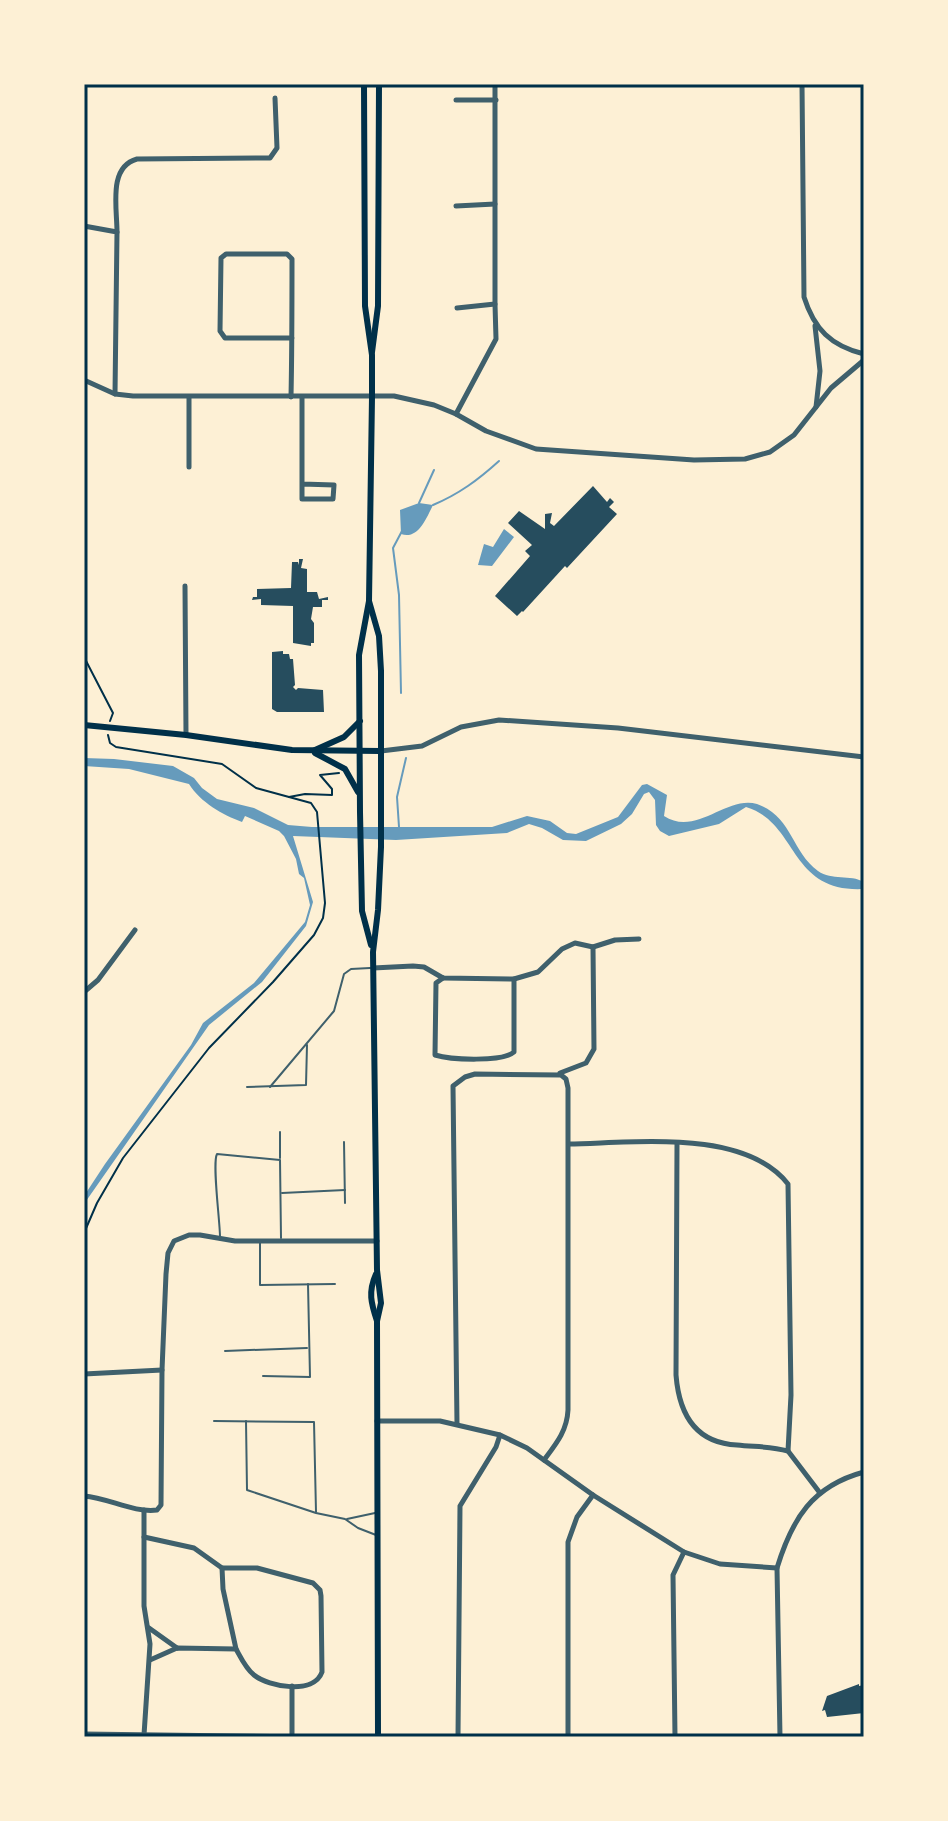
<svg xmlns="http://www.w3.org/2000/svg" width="948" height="1821" viewBox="0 0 948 1821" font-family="Helvetica,sans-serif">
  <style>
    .water { fill: #669bbc }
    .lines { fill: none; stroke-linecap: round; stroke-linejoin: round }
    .stream { stroke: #669bbc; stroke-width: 2 }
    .building { fill: #264d5e }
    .path { stroke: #003049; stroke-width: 2 }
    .service { stroke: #3f606c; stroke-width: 2 }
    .minor { stroke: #3f606c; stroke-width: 5 }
    .secondary { stroke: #003049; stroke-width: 6 }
    .neatline { fill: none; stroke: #003049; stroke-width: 3 }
  </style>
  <rect width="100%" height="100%" fill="#fdf0d5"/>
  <!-- water -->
  <g class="water">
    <path d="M419 503 433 505C426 519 418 540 401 534L400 510Z"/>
    <polygon points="504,529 514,537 492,566 478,565 484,544 493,547"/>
    <path d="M84 758 114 759 173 766 194 778 202 788 217 799 254 808 288 825 312 827H492L527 816 550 821 567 833 576 834 618 817 642 785 647 784 667 795 664 816C696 837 727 795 757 804 792 816 791 851 818 871 832 881 850 874 864 882V889C788 893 799 823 746 807L719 824 669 836 660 831 656 825 655 800 649 792 644 794 632 814 621 824 586 841 563 840 542 828 529 824 507 833 396 840 293 836 313 902 306 926 262 982 209 1025 84 1204V1196L105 1164 191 1045 203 1023 254 983 305 922 310 905 304 878 299 874 296 859 284 836 279 831 245 816 242 822C223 815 200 802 189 784L129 769 84 766Z"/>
  </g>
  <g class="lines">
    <!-- stream -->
    <g class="stream">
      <polyline points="419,503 434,470"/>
      <path d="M433 505C459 494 478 480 499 461"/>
      <polyline points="401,693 399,595 393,548 402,531"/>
      <polyline points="399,827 397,797 406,758"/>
    </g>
  </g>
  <!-- building -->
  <g class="building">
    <polygon points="593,486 607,502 610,498 614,502 609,507 617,514 567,568 565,566 523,612 522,611 517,616 495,596 530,556 525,551 532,545 508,523 519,511 545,529 545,514 552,513 550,523 554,526"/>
    <polygon points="299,559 303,559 301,568 307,569 307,592 317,592 319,599 328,597 328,600 322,600 322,607 313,607 311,619 314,623 314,643 311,643 311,646 293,643 293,606 261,605 261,599 252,600 253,597 257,597 257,589 291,588 292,562 298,562 299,565"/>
    <polygon points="283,651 283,654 289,654 290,659 293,659 295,685 293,687 296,690 298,688 323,690 324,712 277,712 272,709 272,652"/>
    <polygon points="859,1684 859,1686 864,1685 864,1713 827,1717 825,1710 822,1711 827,1696"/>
  </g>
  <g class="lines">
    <!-- path -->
    <g class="path">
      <polyline points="84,657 113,713 110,721"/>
      <polyline points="289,797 305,794 332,795 332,789 320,775 339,773"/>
      <polyline points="84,1233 97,1203 123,1158 209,1048 273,982 314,935 323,918 325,903 317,812 311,803 256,788 222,764 116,747 110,743 108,735"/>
    </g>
    <!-- service -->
    <g class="service">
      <polyline points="247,1087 306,1085 307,1045"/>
      <polyline points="270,1087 334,1011 344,974 351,969 370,968"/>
      <polyline points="344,1142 345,1203"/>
      <polyline points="280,1158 280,1132"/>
      <polyline points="282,1193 345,1190"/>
      <path d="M220 1237C220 1221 212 1163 217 1154L280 1160 281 1238"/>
      <polyline points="260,1241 260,1285 335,1284"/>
      <polyline points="225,1351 307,1348"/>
      <polyline points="263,1376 310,1377 308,1284"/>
      <polyline points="214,1421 314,1422 316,1512"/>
      <polyline points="246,1421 247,1490 316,1513 345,1519 358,1528 376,1535"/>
      <polyline points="347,1519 375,1513"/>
    </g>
    <!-- minor -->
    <g class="minor">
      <path d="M802 84 804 297C814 329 831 346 864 354"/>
      <polyline points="456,100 496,100"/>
      <polyline points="456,206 495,204"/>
      <polyline points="84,226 117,232 115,394"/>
      <path d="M117 232C117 207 108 167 137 159L270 158 277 148 275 98"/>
      <polyline points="457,308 495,304"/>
      <polyline points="815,326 820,371 816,407"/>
      <polyline points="84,380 115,394 133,396 394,396 434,405 456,414 486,431 536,449 694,460 745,459 770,452 794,435 831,388 864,360"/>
      <path d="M291 397C292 351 292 305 292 259L287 254H226L221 258 220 331 225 338H292"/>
      <polyline points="302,397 302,499 333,499 334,485 302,484"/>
      <polyline points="456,414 496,339 495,304 495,84"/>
      <polyline points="189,467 189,398"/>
      <polyline points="185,586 186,735"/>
      <polyline points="381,751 422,746 461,727 499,720 618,728 864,757"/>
      <polyline points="373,968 413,966 424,967 443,978 514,979 538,972 562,949 575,943 593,947 615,940 639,939"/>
      <path d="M443 978 436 983 435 1055C451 1060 503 1062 514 1052V979"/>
      <polyline points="84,992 98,980 135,930"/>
      <polyline points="560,1073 586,1063 594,1049 593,947"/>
      <path d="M677 1143 676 1375C679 1413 695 1443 737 1445 755 1447 770 1446 788 1451"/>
      <path d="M569 1144C633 1143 744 1128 788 1184L791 1395 788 1451 820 1493"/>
      <polyline points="84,1374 162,1370"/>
      <polyline points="377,1421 440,1421 500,1435 527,1448 593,1495 684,1552 720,1564 777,1568"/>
      <path d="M457 1424 453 1086 465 1077 475 1074 561 1075 566 1079 568 1088V1410C567 1431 556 1444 544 1460"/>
      <path d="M84 1496C109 1498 133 1513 157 1510L161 1505 162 1370 166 1274 168 1253 174 1241 189 1235H200L235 1241H377"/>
      <path d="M144 1537 194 1548 222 1568H257L313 1583 320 1590 321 1596 322 1672C314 1695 269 1687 254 1675 246 1669 241 1658 236 1649L177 1648 150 1660"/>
      <polyline points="222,1568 223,1589 236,1649"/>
      <polyline points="149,1628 177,1648"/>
      <polyline points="84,1734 304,1737"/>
      <polyline points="144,1735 150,1644 144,1606 144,1510"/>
      <polyline points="292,1737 292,1686"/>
      <polyline points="458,1737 460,1506 496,1447 500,1435"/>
      <polyline points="568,1737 568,1542 577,1517 593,1495"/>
      <polyline points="675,1737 673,1575 684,1552"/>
      <path d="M780 1737 777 1568C792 1519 812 1486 864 1472"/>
    </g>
    <!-- secondary -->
    <g class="secondary">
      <polyline points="364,84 365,306 372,355 372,397 369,601 359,655 360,812 362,911 371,945"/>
      <polyline points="372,352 378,306 379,84"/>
      <polyline points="369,601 379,636 381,671 381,847 378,910 373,952 377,1270 381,1303 377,1321 378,1737"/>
      <polyline points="84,725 186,735 292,750 380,751"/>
      <polyline points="315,750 344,737 360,721"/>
      <polyline points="315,753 345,769 358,792"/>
      <path d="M376 1274C368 1292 371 1303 377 1321"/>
    </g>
  </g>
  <!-- border -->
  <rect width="948" height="1821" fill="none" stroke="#fdf0d5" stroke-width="172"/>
  <rect x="86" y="86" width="776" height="1649" class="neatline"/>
</svg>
